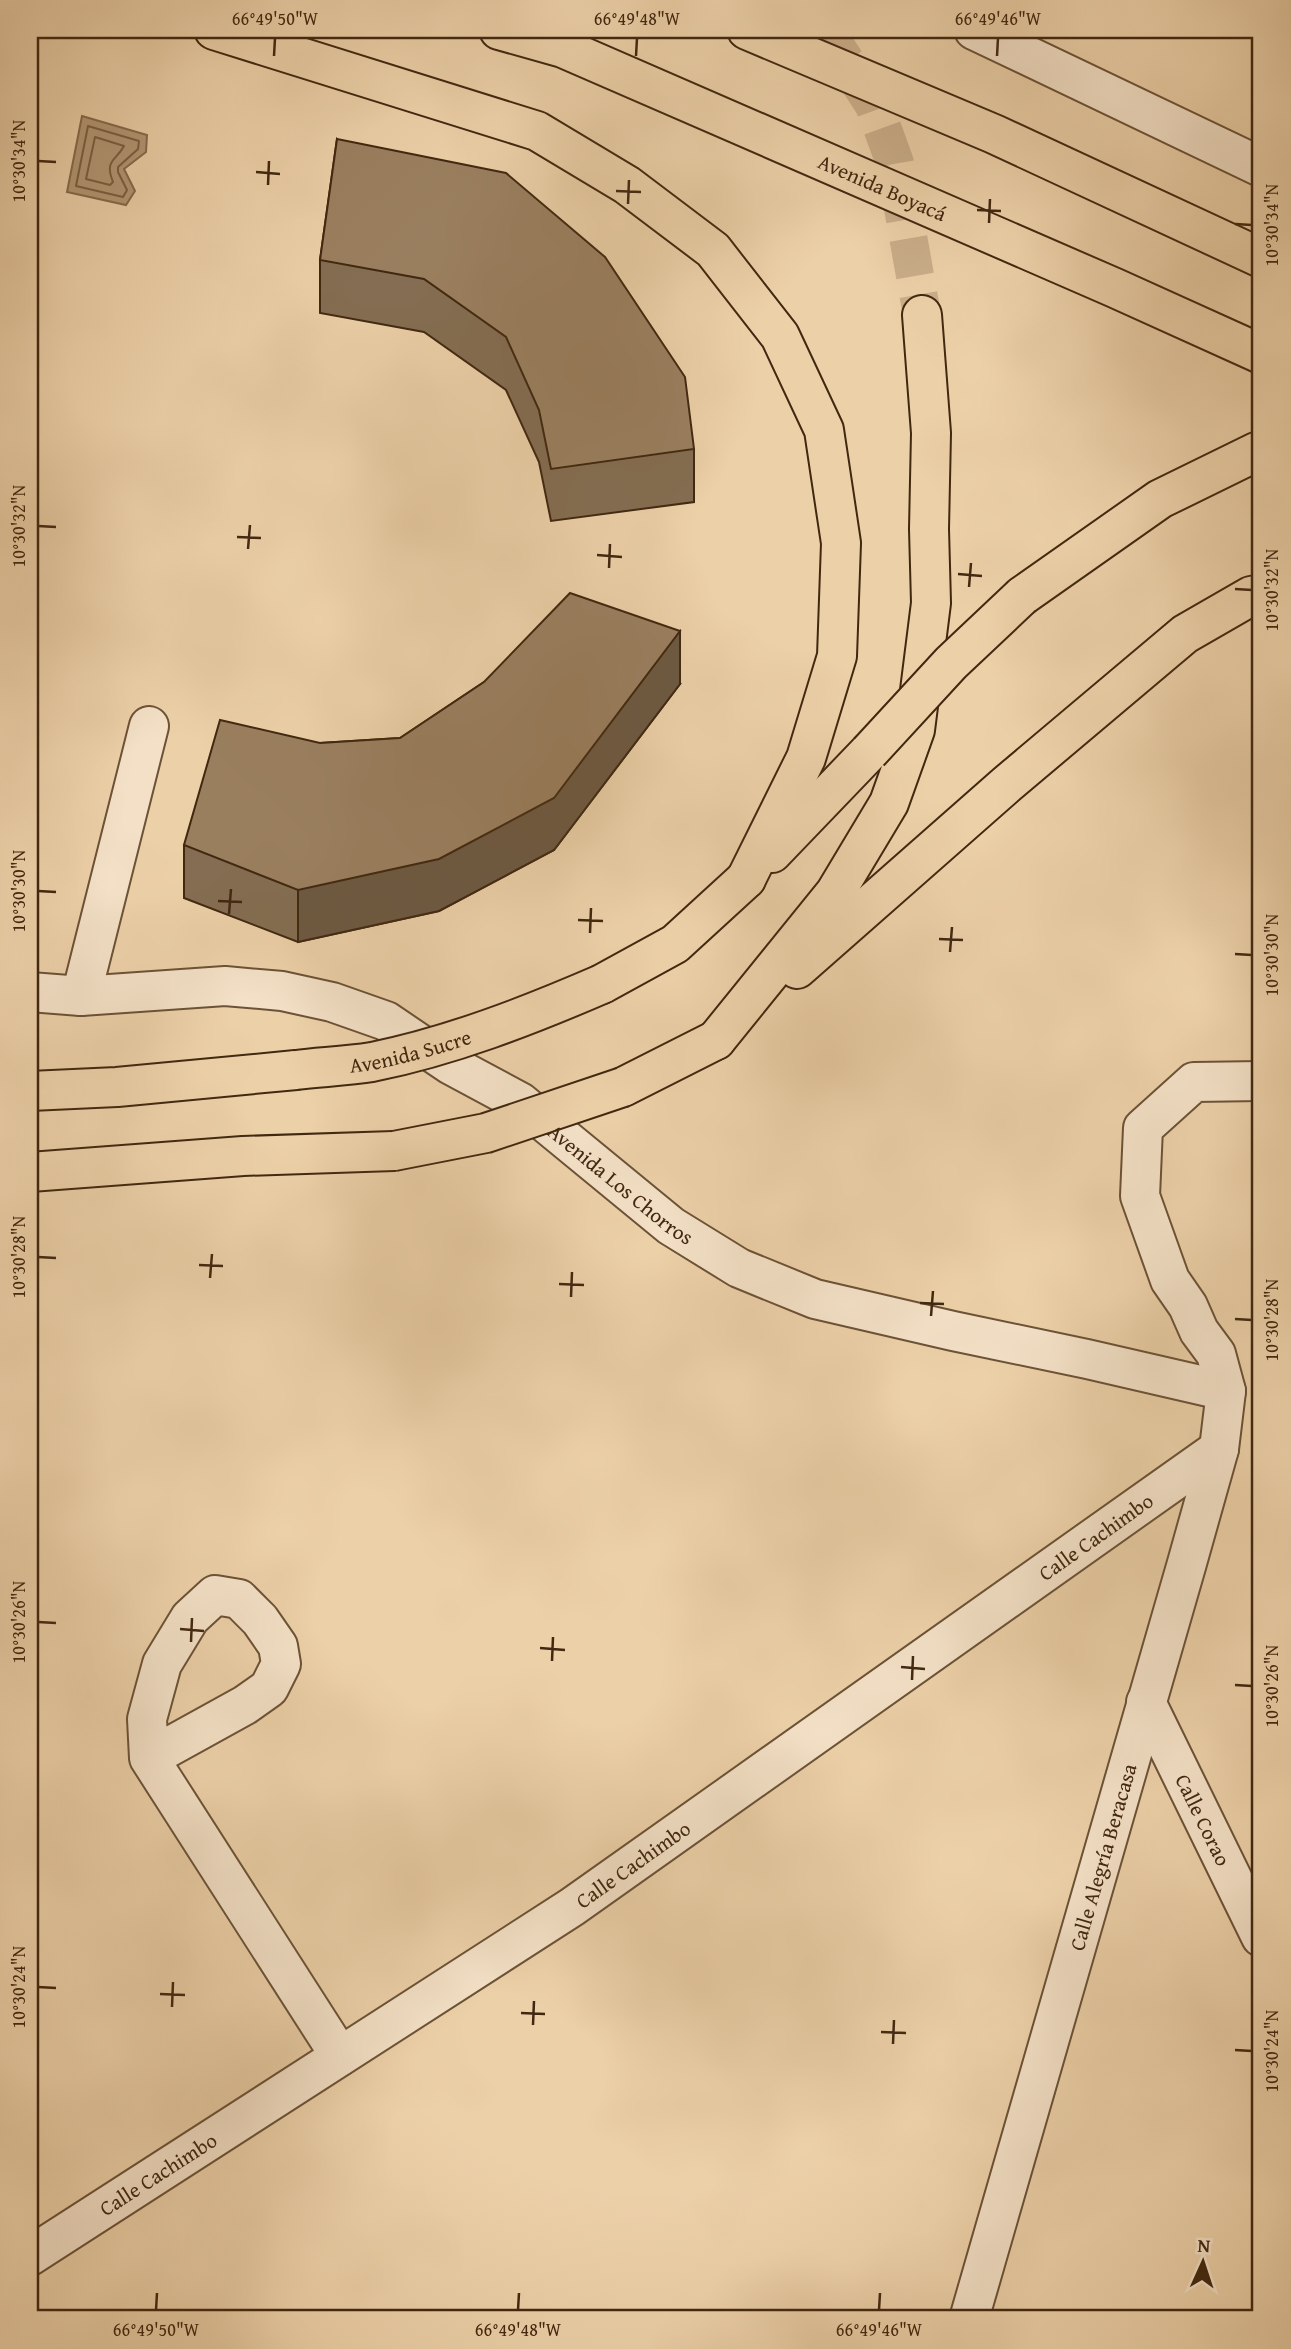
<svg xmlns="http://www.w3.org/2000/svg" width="1291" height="2349" viewBox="0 0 1291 2349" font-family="'Gentium Book Plus',serif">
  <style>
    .water { fill: #b29774; stroke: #856b4c; stroke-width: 2 }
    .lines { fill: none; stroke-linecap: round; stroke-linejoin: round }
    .shore { stroke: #7a6042; stroke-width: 2 }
    .highway-tunnel { stroke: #caae8a; stroke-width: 38; stroke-dasharray: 38 19; stroke-linecap: butt }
    .minor-casing { stroke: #6c5236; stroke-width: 42 }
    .major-casing { stroke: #412810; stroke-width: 42 }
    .highway-casing { stroke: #412810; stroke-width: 42 }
    .minor { stroke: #f3e0c6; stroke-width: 38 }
    .major { stroke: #ecd0a8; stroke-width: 38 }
    .highway { stroke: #ecd0a8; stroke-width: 38 }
    .major-bridge-casing { stroke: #412810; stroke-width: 42; stroke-linecap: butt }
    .highway-bridge-casing { stroke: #412810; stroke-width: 42; stroke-linecap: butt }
    .major-bridge { stroke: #ecd0a8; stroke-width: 38 }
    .highway-bridge { stroke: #ecd0a8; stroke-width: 38 }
    .wall { fill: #846d52; stroke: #412810; stroke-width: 2 }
    .shaded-wall { fill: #6c5942; stroke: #412810; stroke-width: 2 }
    .building { fill: #9a7f5f; stroke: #412810; stroke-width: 2 }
    .ticks { fill: none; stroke: #412810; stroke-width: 2.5 }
    .labels { text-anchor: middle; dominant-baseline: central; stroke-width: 6; stroke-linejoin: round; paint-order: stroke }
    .street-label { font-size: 21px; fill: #412810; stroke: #f3e0c6 }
    .neatline { fill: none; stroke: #412810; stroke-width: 2.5 }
    .ticks-label { font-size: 18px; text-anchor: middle; fill: #412810 }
  </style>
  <rect width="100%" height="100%" fill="#ecd0a8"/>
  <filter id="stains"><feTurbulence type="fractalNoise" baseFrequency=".00286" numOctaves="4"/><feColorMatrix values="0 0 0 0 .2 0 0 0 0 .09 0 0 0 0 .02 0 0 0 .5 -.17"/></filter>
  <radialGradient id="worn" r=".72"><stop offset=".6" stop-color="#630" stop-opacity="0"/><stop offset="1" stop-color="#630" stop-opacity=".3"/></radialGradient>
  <!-- water -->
  <polygon class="water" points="82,116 147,135 146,152 124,169 135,191 126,205 67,192"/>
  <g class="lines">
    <!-- shore -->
    <g class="shore">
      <polygon points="88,126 139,141 138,149 118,167 118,172 127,190 123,197 76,186"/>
      <path d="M95 137 124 146C116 161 104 160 113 182L110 185 86 179Z"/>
    </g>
    <!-- highway-tunnel -->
    <polyline class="highway-tunnel" points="825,30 874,105 895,163 922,315"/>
    <!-- minor casing -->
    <g class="minor-casing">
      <g id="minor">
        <polyline points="974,30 1261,167"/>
        <path id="s1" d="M30 992 81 996 225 986 282 991 332 1002 386 1021 451 1065 520 1102 671 1226 739 1268 815 1299 953 1331 1087 1359 1226 1391"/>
        <polyline points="81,996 149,726"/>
        <path id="s2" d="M1146 1702 1261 1937"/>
        <polyline points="149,1758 245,1705 269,1688 281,1664 278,1646 260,1620 239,1599 215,1595 190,1618 162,1664 147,1719 149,1758 340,2056"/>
        <path id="s3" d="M30 2256 572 1907 1219 1449"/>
        <path id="s4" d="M969 2319 1187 1563 1219 1449 1226 1391 1216 1354 1199 1331 1188 1306 1170 1280 1140 1196 1143 1128 1194 1082 1261 1081"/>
      </g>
    </g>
    <!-- major casing -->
    <g class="major-casing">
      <g id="major">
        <polyline points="602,984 675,944 746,879"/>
        <polyline points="623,1087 716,1040"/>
        <polyline points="30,1091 117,1087 296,1070"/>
        <polyline points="30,1172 243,1156 394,1151"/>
      </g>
    </g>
    <!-- highway casing -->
    <g class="highway-casing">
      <g id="highway">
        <polyline points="214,30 537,131 627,185 713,250 780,336 824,430 841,543 837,656 806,758 746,879"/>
        <path id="s5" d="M499 30 563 48 1115 288 1261 354"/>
        <polyline points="747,30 994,134 1261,258"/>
        <polyline points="1022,596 1160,499 1256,452"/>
        <polyline points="772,853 869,752"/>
        <polyline points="797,969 1007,784 1185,634 1251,596 1261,594"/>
        <polyline points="716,1040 835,893 889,803 915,730 931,603 929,529 931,433 922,315"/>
      </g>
    </g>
    <!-- minor -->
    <use href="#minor" class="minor"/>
    <!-- major -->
    <use href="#major" class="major"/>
    <!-- highway -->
    <use href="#highway" class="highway"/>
    <!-- major-bridge casing -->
    <g class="major-bridge-casing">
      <g id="major-bridge">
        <path id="s6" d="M296 1070C321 1067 347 1066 372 1062 451 1046 528 1016 602 984"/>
        <polyline points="394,1151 486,1133 623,1087"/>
      </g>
    </g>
    <!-- highway-bridge casing -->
    <g class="highway-bridge-casing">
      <polyline id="highway-bridge" points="869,752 951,663 1022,596"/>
    </g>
    <!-- major-bridge -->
    <use href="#major-bridge" class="major-bridge"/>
    <!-- highway-bridge -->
    <use href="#highway-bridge" class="highway-bridge"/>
  </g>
  <!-- wall -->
  <g class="wall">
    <polygon points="337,139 694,449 694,502 551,521 539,462 506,390 424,332 320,313 320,260"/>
    <polygon points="484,682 680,684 554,850 439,911 298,942 184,898 184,845 320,743 400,738"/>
  </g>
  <!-- shaded-wall -->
  <polygon class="shaded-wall" points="680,631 680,684 554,850 439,911 298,942 298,890"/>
  <!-- building -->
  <g class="building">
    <polygon points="337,139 506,173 605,257 685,377 694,449 551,469 539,410 506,337 424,279 320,260"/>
    <polygon points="570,593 680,631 554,798 439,859 298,890 184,845 220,720 320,743 400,738 484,682"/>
  </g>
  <!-- ticks -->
  <path class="ticks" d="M274 56 275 38M636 56 637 38M997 56 998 38M38 161 56 162M256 172 280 174M268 185 269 161M616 191 641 192M628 204 629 180M977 210 1001 211M989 223 990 199M1235 224 1252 225M38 526 56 527M237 537 261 538M248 549 250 525M597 555 622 557M609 568 610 544M958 574 982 576M969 587 971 563M1235 589 1252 590M38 891 56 892M218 901 242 902M229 914 231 889M578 920 603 921M590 933 591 908M939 939 963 940M950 952 952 927M1235 954 1252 955M38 1257 56 1258M199 1265 223 1266M210 1278 212 1254M559 1284 584 1285M571 1297 572 1272M920 1303 944 1304M931 1316 933 1291M1235 1319 1252 1320M38 1622 56 1623M180 1629 204 1631M191 1642 192 1618M540 1648 565 1650M552 1661 553 1637M901 1667 925 1669M912 1680 913 1656M1235 1685 1252 1686M38 1987 56 1988M160 1994 185 1995M172 2007 173 1982M521 2013 545 2014M533 2025 534 2001M881 2032 906 2033M893 2044 894 2020M1235 2050 1252 2051M156 2310 157 2293M518 2310 519 2293M879 2310 880 2293"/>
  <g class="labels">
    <!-- street labels -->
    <g class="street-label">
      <text stroke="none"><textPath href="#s5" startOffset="415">Avenida Boyacá</textPath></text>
      <text stroke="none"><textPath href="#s6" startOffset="116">Avenida Sucre</textPath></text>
      <text stroke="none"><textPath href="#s1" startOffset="648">Avenida Los Chorros</textPath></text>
      <text stroke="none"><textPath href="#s3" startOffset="1286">Calle Cachimbo</textPath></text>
      <text stroke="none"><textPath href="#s2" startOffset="131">Calle Corao</textPath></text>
      <text stroke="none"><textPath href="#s4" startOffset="481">Calle Alegría Beracasa</textPath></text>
      <text stroke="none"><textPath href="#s3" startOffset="719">Calle Cachimbo</textPath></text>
      <text stroke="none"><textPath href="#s3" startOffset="152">Calle Cachimbo</textPath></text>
    </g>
  </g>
  <!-- margin -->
  <rect width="1291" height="2349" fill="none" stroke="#ecd0a8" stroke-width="77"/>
  <!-- north arrow -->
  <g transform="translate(1203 2262) rotate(3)" stroke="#f3e0c6" stroke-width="5" paint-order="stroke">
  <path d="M0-5L12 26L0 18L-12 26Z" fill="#412810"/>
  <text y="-10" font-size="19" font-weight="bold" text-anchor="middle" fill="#412810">N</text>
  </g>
  <rect x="38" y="38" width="1214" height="2272" class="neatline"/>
  <g class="ticks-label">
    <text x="275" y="25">66°49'50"W</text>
    <text x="637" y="25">66°49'48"W</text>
    <text x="998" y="25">66°49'46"W</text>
    <text transform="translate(19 161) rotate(-90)" y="6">10°30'34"N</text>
    <text transform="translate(1272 225) rotate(-90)" y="6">10°30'34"N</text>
    <text transform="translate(19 526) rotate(-90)" y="6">10°30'32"N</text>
    <text transform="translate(1272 590) rotate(-90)" y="6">10°30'32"N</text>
    <text transform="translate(19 891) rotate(-90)" y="6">10°30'30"N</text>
    <text transform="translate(1272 955) rotate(-90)" y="6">10°30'30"N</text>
    <text transform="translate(19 1257) rotate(-90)" y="6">10°30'28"N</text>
    <text transform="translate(1272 1320) rotate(-90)" y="6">10°30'28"N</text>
    <text transform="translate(19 1622) rotate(-90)" y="6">10°30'26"N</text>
    <text transform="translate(1272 1686) rotate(-90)" y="6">10°30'26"N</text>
    <text transform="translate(19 1987) rotate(-90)" y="6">10°30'24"N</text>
    <text transform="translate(1272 2051) rotate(-90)" y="6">10°30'24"N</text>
    <text x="156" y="2336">66°49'50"W</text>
    <text x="518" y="2336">66°49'48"W</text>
    <text x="879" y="2336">66°49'46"W</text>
  </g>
  <rect width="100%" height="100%" filter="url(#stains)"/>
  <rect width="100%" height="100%" fill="url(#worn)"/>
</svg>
